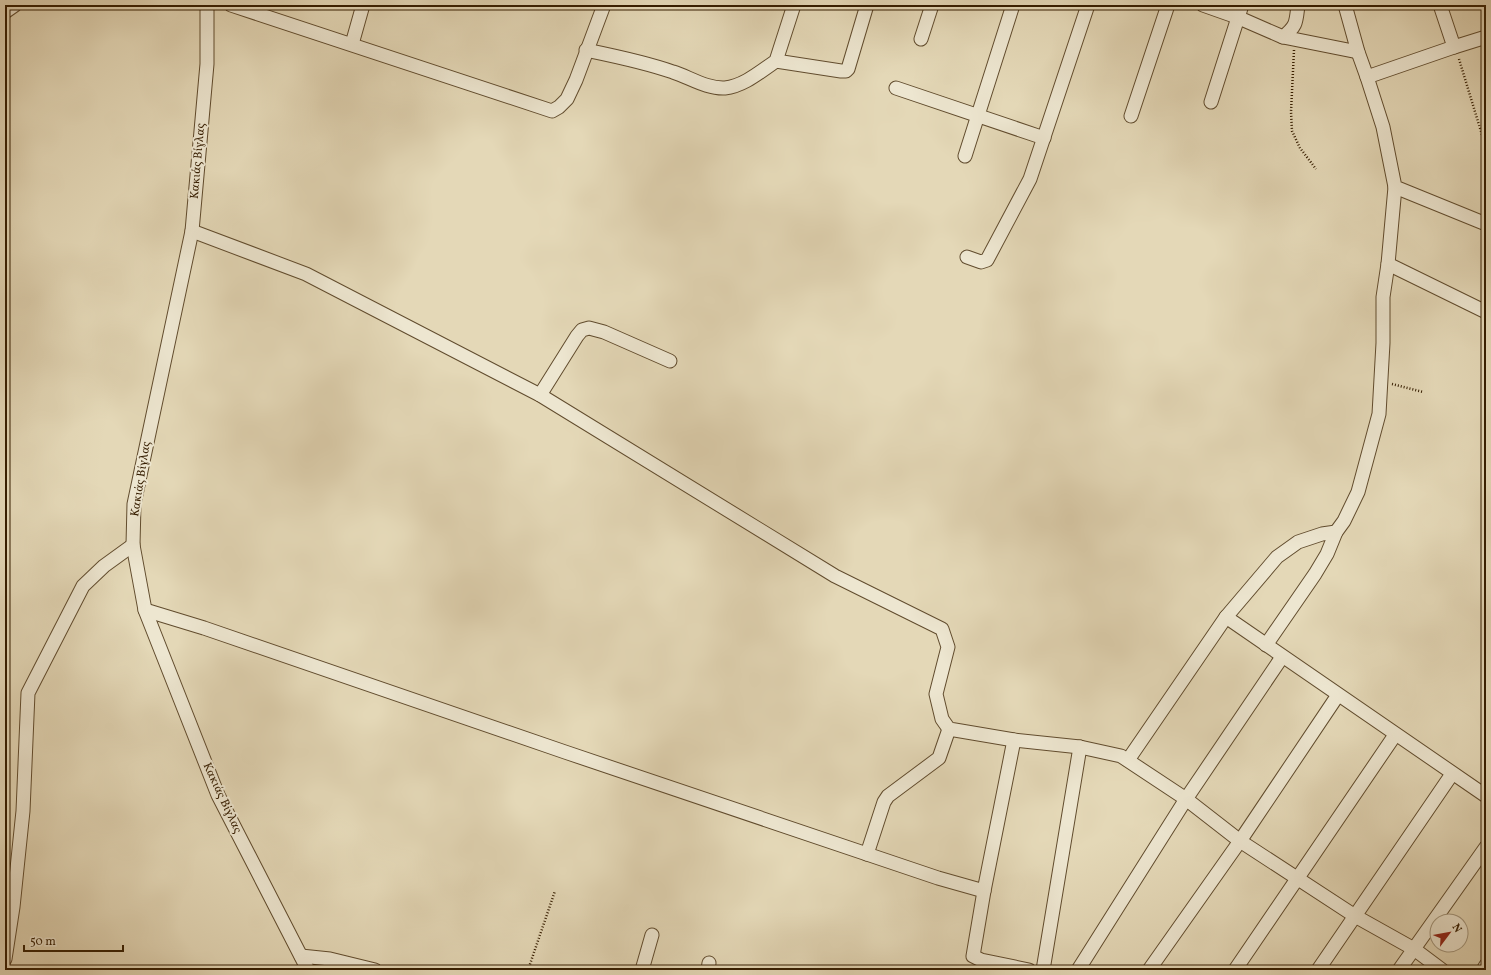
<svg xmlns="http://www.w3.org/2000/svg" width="1491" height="975" viewBox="0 0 1491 975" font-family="Vollkorn,serif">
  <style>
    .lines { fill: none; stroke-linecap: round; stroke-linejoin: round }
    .minor-casing { stroke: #614c2e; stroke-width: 15 }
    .path { stroke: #351d00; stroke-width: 2.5; stroke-dasharray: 1 2; stroke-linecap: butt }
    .minor { stroke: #ede6d0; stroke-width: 13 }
    .labels { text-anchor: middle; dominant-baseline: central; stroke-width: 4; stroke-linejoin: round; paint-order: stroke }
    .street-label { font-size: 12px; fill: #351d00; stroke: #ede6d0 }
  </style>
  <rect width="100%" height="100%" fill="#e4d8b7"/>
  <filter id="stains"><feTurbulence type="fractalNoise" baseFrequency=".005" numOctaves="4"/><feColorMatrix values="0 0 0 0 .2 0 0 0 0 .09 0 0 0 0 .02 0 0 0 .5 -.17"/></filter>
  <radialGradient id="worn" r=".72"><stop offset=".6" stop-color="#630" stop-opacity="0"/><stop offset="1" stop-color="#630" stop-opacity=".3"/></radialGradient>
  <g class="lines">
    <!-- minor casing -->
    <g class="minor-casing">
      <g id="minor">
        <polyline points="207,5 207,64 192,231 134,504 133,545 145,610 218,795 308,970"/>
        <polyline points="231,5 552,111 559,107 567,99 576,80 604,5"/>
        <path d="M1203 5 1237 17 1283 37C1297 26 1296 22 1298 5"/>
        <polyline points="1345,5 1358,52 1367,77 1454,47 1440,5"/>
        <polyline points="5,12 15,5"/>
        <polyline points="1283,37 1358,52"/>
        <polyline points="921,39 932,5"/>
        <polyline points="352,44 363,5"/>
        <polyline points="1454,47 1486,37"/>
        <path d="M586 50C615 56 645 62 673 72 689 77 707 89 725 88 744 86 761 71 776 61L794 5"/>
        <polyline points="776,61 841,71 846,71 848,69 867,5"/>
        <polyline points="1367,77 1383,127 1395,187 1486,224"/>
        <polyline points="896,88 1044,138"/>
        <polyline points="1211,102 1242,5"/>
        <polyline points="1131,116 1168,5"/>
        <polyline points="965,156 1013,5"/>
        <polyline points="192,231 306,274 540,395 835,576 942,629 948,647 936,694 942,719 949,729 1014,740 1080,747 1121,756 1186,799 1240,841 1355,916 1414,949 1442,970"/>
        <polyline points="967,257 981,262 987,260 1030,179 1088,5"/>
        <polyline points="1388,264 1486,312"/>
        <polyline points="540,395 577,336 582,330 589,328 604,332 670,361"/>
        <polyline points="145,610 204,628 565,752 938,878 984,891"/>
        <polyline points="1226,617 1486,796"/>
        <polyline points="1266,645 1315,574 1327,554 1336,532 1344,521 1358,492 1379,414 1383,343 1383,297 1388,264 1395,187"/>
        <polyline points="1014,740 984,891 973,956 981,960 1029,970"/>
        <polyline points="1128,760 1226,617 1277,557 1298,542 1322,534 1336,532"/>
        <polyline points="867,854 884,802 888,796 939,758 949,729"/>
        <polyline points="301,956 330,959 375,970"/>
        <polyline points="5,959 13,907 23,811 28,693 83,586 104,566 133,545"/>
        <polyline points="642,970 652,935"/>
        <polyline points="708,970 709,963"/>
        <polyline points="1043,970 1080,747"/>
        <polyline points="1078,970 1186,799 1282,657"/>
        <polyline points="1149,970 1240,841 1338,695"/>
        <polyline points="1235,970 1395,735"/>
        <polyline points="1318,970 1452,774"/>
        <polyline points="1399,970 1486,847"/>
        <polyline points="1483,970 1486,965"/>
      </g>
    </g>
    <!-- path -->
    <g class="path">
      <polyline points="1294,50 1291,112 1292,131 1300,148 1316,169"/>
      <polyline points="1459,59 1486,148"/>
      <polyline points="1392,384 1423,392"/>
      <polyline points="528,970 555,891"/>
    </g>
    <!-- minor -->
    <use href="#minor" class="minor"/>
  </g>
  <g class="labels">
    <!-- street labels -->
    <g class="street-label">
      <text transform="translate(198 161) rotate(-85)">Κακιάς Βίγλας</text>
      <text transform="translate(141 479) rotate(-81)">Κακιάς Βίγλας</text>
      <text transform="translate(222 798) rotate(65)">Κακιάς Βίγλας</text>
    </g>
  </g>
  <!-- margin -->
  <rect width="1491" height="975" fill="none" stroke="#e4d8b7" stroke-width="20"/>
  <rect x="6" y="6" width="1479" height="963" fill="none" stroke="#351d00" stroke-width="2"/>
  <rect x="10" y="10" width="1471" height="955" fill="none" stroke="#351d00"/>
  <!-- north arrow -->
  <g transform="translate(1449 933) rotate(58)"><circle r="19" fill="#ede6d0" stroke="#a3967d"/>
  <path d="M0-3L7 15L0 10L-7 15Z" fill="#8f2418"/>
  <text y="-6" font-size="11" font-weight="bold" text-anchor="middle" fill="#351d00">N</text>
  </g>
  <!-- scale -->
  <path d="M24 945v6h99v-6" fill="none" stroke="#351d00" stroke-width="2"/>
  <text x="30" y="945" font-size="12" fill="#351d00" stroke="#ede6d0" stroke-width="3" paint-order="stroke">50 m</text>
  <rect width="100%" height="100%" filter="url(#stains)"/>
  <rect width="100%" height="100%" fill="url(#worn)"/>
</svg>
